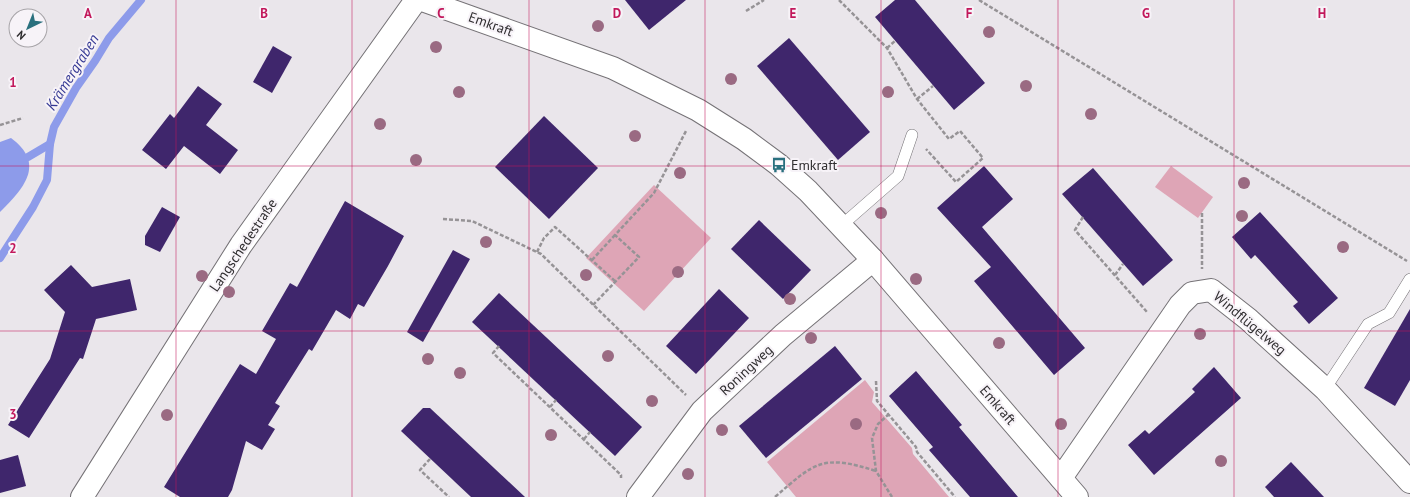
<svg xmlns="http://www.w3.org/2000/svg" width="1410" height="497" viewBox="0 0 1410 497" font-family="'PT Sans',sans-serif">
  <style>
    .green { fill: #dea5b6 }
    .water { fill: #8d9bea }
    .lines { fill: none; stroke-linecap: round; stroke-linejoin: round }
    .stream { stroke: #8d9bea; stroke-width: 8 }
    .building { fill: #3f266c }
    .service-casing { stroke: #757276; stroke-width: 12 }
    .minor-casing { stroke: #757276; stroke-width: 24 }
    .path { stroke: #969396; stroke-width: 2.5; stroke-dasharray: 4 2; stroke-linecap: butt }
    .service { stroke: #fff; stroke-width: 11 }
    .minor { stroke: #fff; stroke-width: 22 }
    .tree { fill: #9a6a82 }
    .grid { fill: none; stroke: #c2185b; stroke-width: 1; stroke-opacity: 0.55 }
    .labels { text-anchor: middle; dominant-baseline: central; stroke-width: 4; stroke-linejoin: round; paint-order: stroke }
    .street-label { font-size: 14px; fill: #302e30; stroke: #f7f3f8 }
    .poi-label { font-size: 14px; fill: #302e30; stroke: #f7f3f8; text-anchor: start }
    .water-label { font-size: 15px; font-style: italic; fill: #343893; stroke: #f7f3f8 }
    .grid-label { font-size: 13px; text-anchor: middle; font-weight: bold; fill: #c2185b; stroke: #f7f3f8; stroke-width: 4; stroke-linejoin: round; paint-order: stroke }
  </style>
  <rect width="100%" height="100%" fill="#eae6eb"/>
  <!-- green -->
  <g class="green">
    <polygon points="1171,166 1213,197 1198,218 1155,187"/>
    <polygon points="654,185 711,238 644,311 586,258"/>
    <polygon points="865,380 874,392 872,402 912,448 913,454 949,497 796,497 767,462"/>
  </g>
  <!-- water -->
  <path class="water" d="M11 138C46 164 24 188 0 212V142Z"/>
  <g class="lines">
    <!-- stream -->
    <g class="stream">
      <polyline points="28,157 50,144 54,127 76,88 95,61 109,38 141,0"/>
      <polyline points="0,258 33,207 47,180 50,144"/>
    </g>
  </g>
  <!-- building -->
  <g class="building">
    <polygon points="625,0 686,0 649,30"/>
    <polygon points="895,0 915,0 985,83 954,110 875,17"/>
    <polygon points="789,38 870,132 838,160 757,66"/>
    <polygon points="273,46 292,57 272,93 253,82"/>
    <polygon points="198,86 222,104 206,125 238,150 220,174 184,146 166,169 142,150 170,114 174,118"/>
    <polygon points="544,116 598,168 549,219 495,167"/>
    <polygon points="984,166 1013,199 982,227 1085,348 1054,375 974,281 991,267 937,208"/>
    <polygon points="1093,168 1173,260 1143,286 1062,194"/>
    <polygon points="345,201 404,236 388,266 364,307 358,304 350,319 336,310 312,351 309,349 275,403 280,406 268,425 275,429 262,450 246,441 232,490 228,497 180,497 164,487 240,364 256,374 276,339 262,331 290,283 297,287"/>
    <polygon points="162,207 180,217 160,252 145,245 145,236"/>
    <polygon points="1260,212 1338,298 1309,324 1293,306 1298,302 1255,255 1251,259 1232,237"/>
    <polygon points="759,220 811,270 783,299 731,249"/>
    <polygon points="453,250 470,259 423,342 407,332"/>
    <polygon points="71,265 92,287 130,279 137,310 96,319 83,359 80,358 29,438 8,425 50,359 65,312 44,290"/>
    <polygon points="719,289 749,318 696,374 666,346"/>
    <polygon points="499,293 642,427 615,456 472,322"/>
    <polygon points="1410,309 1410,380 1395,406 1364,388"/>
    <polygon points="835,346 862,379 766,458 739,426"/>
    <polygon points="1214,367 1241,398 1154,475 1128,445 1145,430 1149,434 1195,392 1192,389"/>
    <polygon points="916,371 962,425 959,427 1018,497 970,497 929,450 933,447 889,396"/>
    <polygon points="423,408 430,408 525,497 471,497 401,431"/>
    <polygon points="18,455 26,486 0,493 0,460"/>
    <polygon points="1291,462 1308,480 1324,497 1274,497 1265,487"/>
  </g>
  <g class="lines">
    <!-- service casing -->
    <g class="service-casing">
      <g id="service">
        <polyline points="842,225 898,176 912,135"/>
        <polyline points="1325,389 1368,324 1389,313 1410,279"/>
      </g>
    </g>
    <!-- minor casing -->
    <g class="minor-casing">
      <g id="minor">
        <polyline points="422,0 613,68 698,110 744,139 779,165 808,191 873,260 1077,497"/>
        <polyline points="1061,478 1180,305 1192,293 1211,290 1248,319 1325,389 1410,482"/>
        <polyline points="82,497 241,245 416,0"/>
        <polyline points="638,497 702,411 783,335 873,260"/>
      </g>
    </g>
    <!-- path -->
    <g class="path">
      <polyline points="839,0 887,48 917,99 949,139 960,131 983,158 956,182 926,149"/>
      <polyline points="979,0 1407,261"/>
      <polyline points="746,11 764,0"/>
      <polyline points="887,48 895,41"/>
      <polyline points="917,99 933,86"/>
      <polyline points="0,125 23,118"/>
      <polyline points="1202,213 1202,269"/>
      <polyline points="1083,217 1075,230 1147,312"/>
      <polyline points="443,219 472,221 541,254 686,395"/>
      <polyline points="537,252 544,238 555,227 616,282"/>
      <polyline points="592,260 615,235"/>
      <polyline points="1115,275 1123,264"/>
      <polyline points="593,305 639,257 615,235 654,193 686,131"/>
      <polyline points="499,346 493,353 621,475 621,478"/>
      <polyline points="876,381 877,401 916,447 917,452 955,497"/>
      <polyline points="550,407 556,400"/>
      <polyline points="889,414 878,424 872,438 876,471 892,497"/>
      <polyline points="584,439 590,432"/>
      <polyline points="430,459 420,470 449,497"/>
      <path d="M775 497C815 462 823 454 876 471"/>
    </g>
    <!-- service -->
    <use href="#service" class="service"/>
    <!-- minor -->
    <use href="#minor" class="minor"/>
  </g>
  <!-- trees -->
  <g class="tree">
    <circle cx="598" cy="26" r="6"/>
    <circle cx="989" cy="32" r="6"/>
    <circle cx="436" cy="47" r="6"/>
    <circle cx="731" cy="79" r="6"/>
    <circle cx="1026" cy="86" r="6"/>
    <circle cx="459" cy="92" r="6"/>
    <circle cx="888" cy="92" r="6"/>
    <circle cx="1091" cy="114" r="6"/>
    <circle cx="380" cy="124" r="6"/>
    <circle cx="635" cy="136" r="6"/>
    <circle cx="416" cy="160" r="6"/>
    <circle cx="680" cy="173" r="6"/>
    <circle cx="1244" cy="183" r="6"/>
    <circle cx="881" cy="213" r="6"/>
    <circle cx="1242" cy="216" r="6"/>
    <circle cx="486" cy="242" r="6"/>
    <circle cx="1343" cy="247" r="6"/>
    <circle cx="678" cy="272" r="6"/>
    <circle cx="586" cy="275" r="6"/>
    <circle cx="202" cy="276" r="6"/>
    <circle cx="916" cy="279" r="6"/>
    <circle cx="229" cy="292" r="6"/>
    <circle cx="790" cy="299" r="6"/>
    <circle cx="1200" cy="334" r="6"/>
    <circle cx="811" cy="338" r="6"/>
    <circle cx="999" cy="343" r="6"/>
    <circle cx="608" cy="356" r="6"/>
    <circle cx="428" cy="359" r="6"/>
    <circle cx="460" cy="373" r="6"/>
    <circle cx="652" cy="401" r="6"/>
    <circle cx="167" cy="415" r="6"/>
    <circle cx="856" cy="424" r="6"/>
    <circle cx="1061" cy="424" r="6"/>
    <circle cx="722" cy="430" r="6"/>
    <circle cx="551" cy="435" r="6"/>
    <circle cx="1221" cy="461" r="6"/>
    <circle cx="688" cy="474" r="6"/>
  </g>
  <!-- grid -->
  <path class="grid" d="M176 0V497M352 0V497M529 0V497M705 0V497M881 0V497M1058 0V497M1234 0V497M0 166H1410M0 331H1410"/>
  <!-- icons -->
  <defs>
    <g id="bus-bare" transform="scale(1.2)"><path d="M-5-6H5V4H4V6H2V4H-2V6H-4V4H-5ZM-3.5-4V0h7V-4ZM-3.5 1.2v1.5H-2V1.2ZM2 1.2v1.5H3.5V1.2Z" fill="#2a707e" stroke="#f7f3f8" stroke-width="2.5" paint-order="stroke"/></g>
  </defs>
  <g fill-rule="evenodd">
    <use href="#bus-bare" x="779" y="165"/>
  </g>
  <g class="labels">
    <!-- street labels -->
    <g class="street-label">
      <text transform="translate(491 24) rotate(20)">Emkraft</text>
      <text transform="translate(243 245) rotate(-56)">Langschedestraße</text>
      <text transform="translate(1250 323) rotate(40)">Windflügelweg</text>
      <text transform="translate(746 370) rotate(-43)">Roningweg</text>
      <text transform="translate(998 405) rotate(49)">Emkraft</text>
    </g>
    <!-- poi labels -->
    <g class="poi-label">
      <text x="791" y="165">Emkraft</text>
    </g>
    <!-- water labels -->
    <g class="water-label">
      <text transform="translate(72 72) rotate(-58)">Krämergraben</text>
    </g>
  </g>
  <g class="grid-label">
    <text x="88" y="18">A</text>
    <text x="264" y="18">B</text>
    <text x="441" y="18">C</text>
    <text x="617" y="18">D</text>
    <text x="793" y="18">E</text>
    <text x="969" y="18">F</text>
    <text x="1146" y="18">G</text>
    <text x="1322" y="18">H</text>
    <text x="13" y="87">1</text>
    <text x="13" y="253">2</text>
    <text x="13" y="419">3</text>
  </g>
  <!-- north arrow -->
  <g transform="translate(28 28) rotate(223)"><circle r="19" fill="#f7f3f8" stroke="#a7a4a8"/>
  <path d="M0-3L7 15L0 10L-7 15Z" fill="#2a707e"/>
  <text y="-6" font-size="11" font-weight="bold" text-anchor="middle" fill="#302e30">N</text>
  </g>
</svg>
